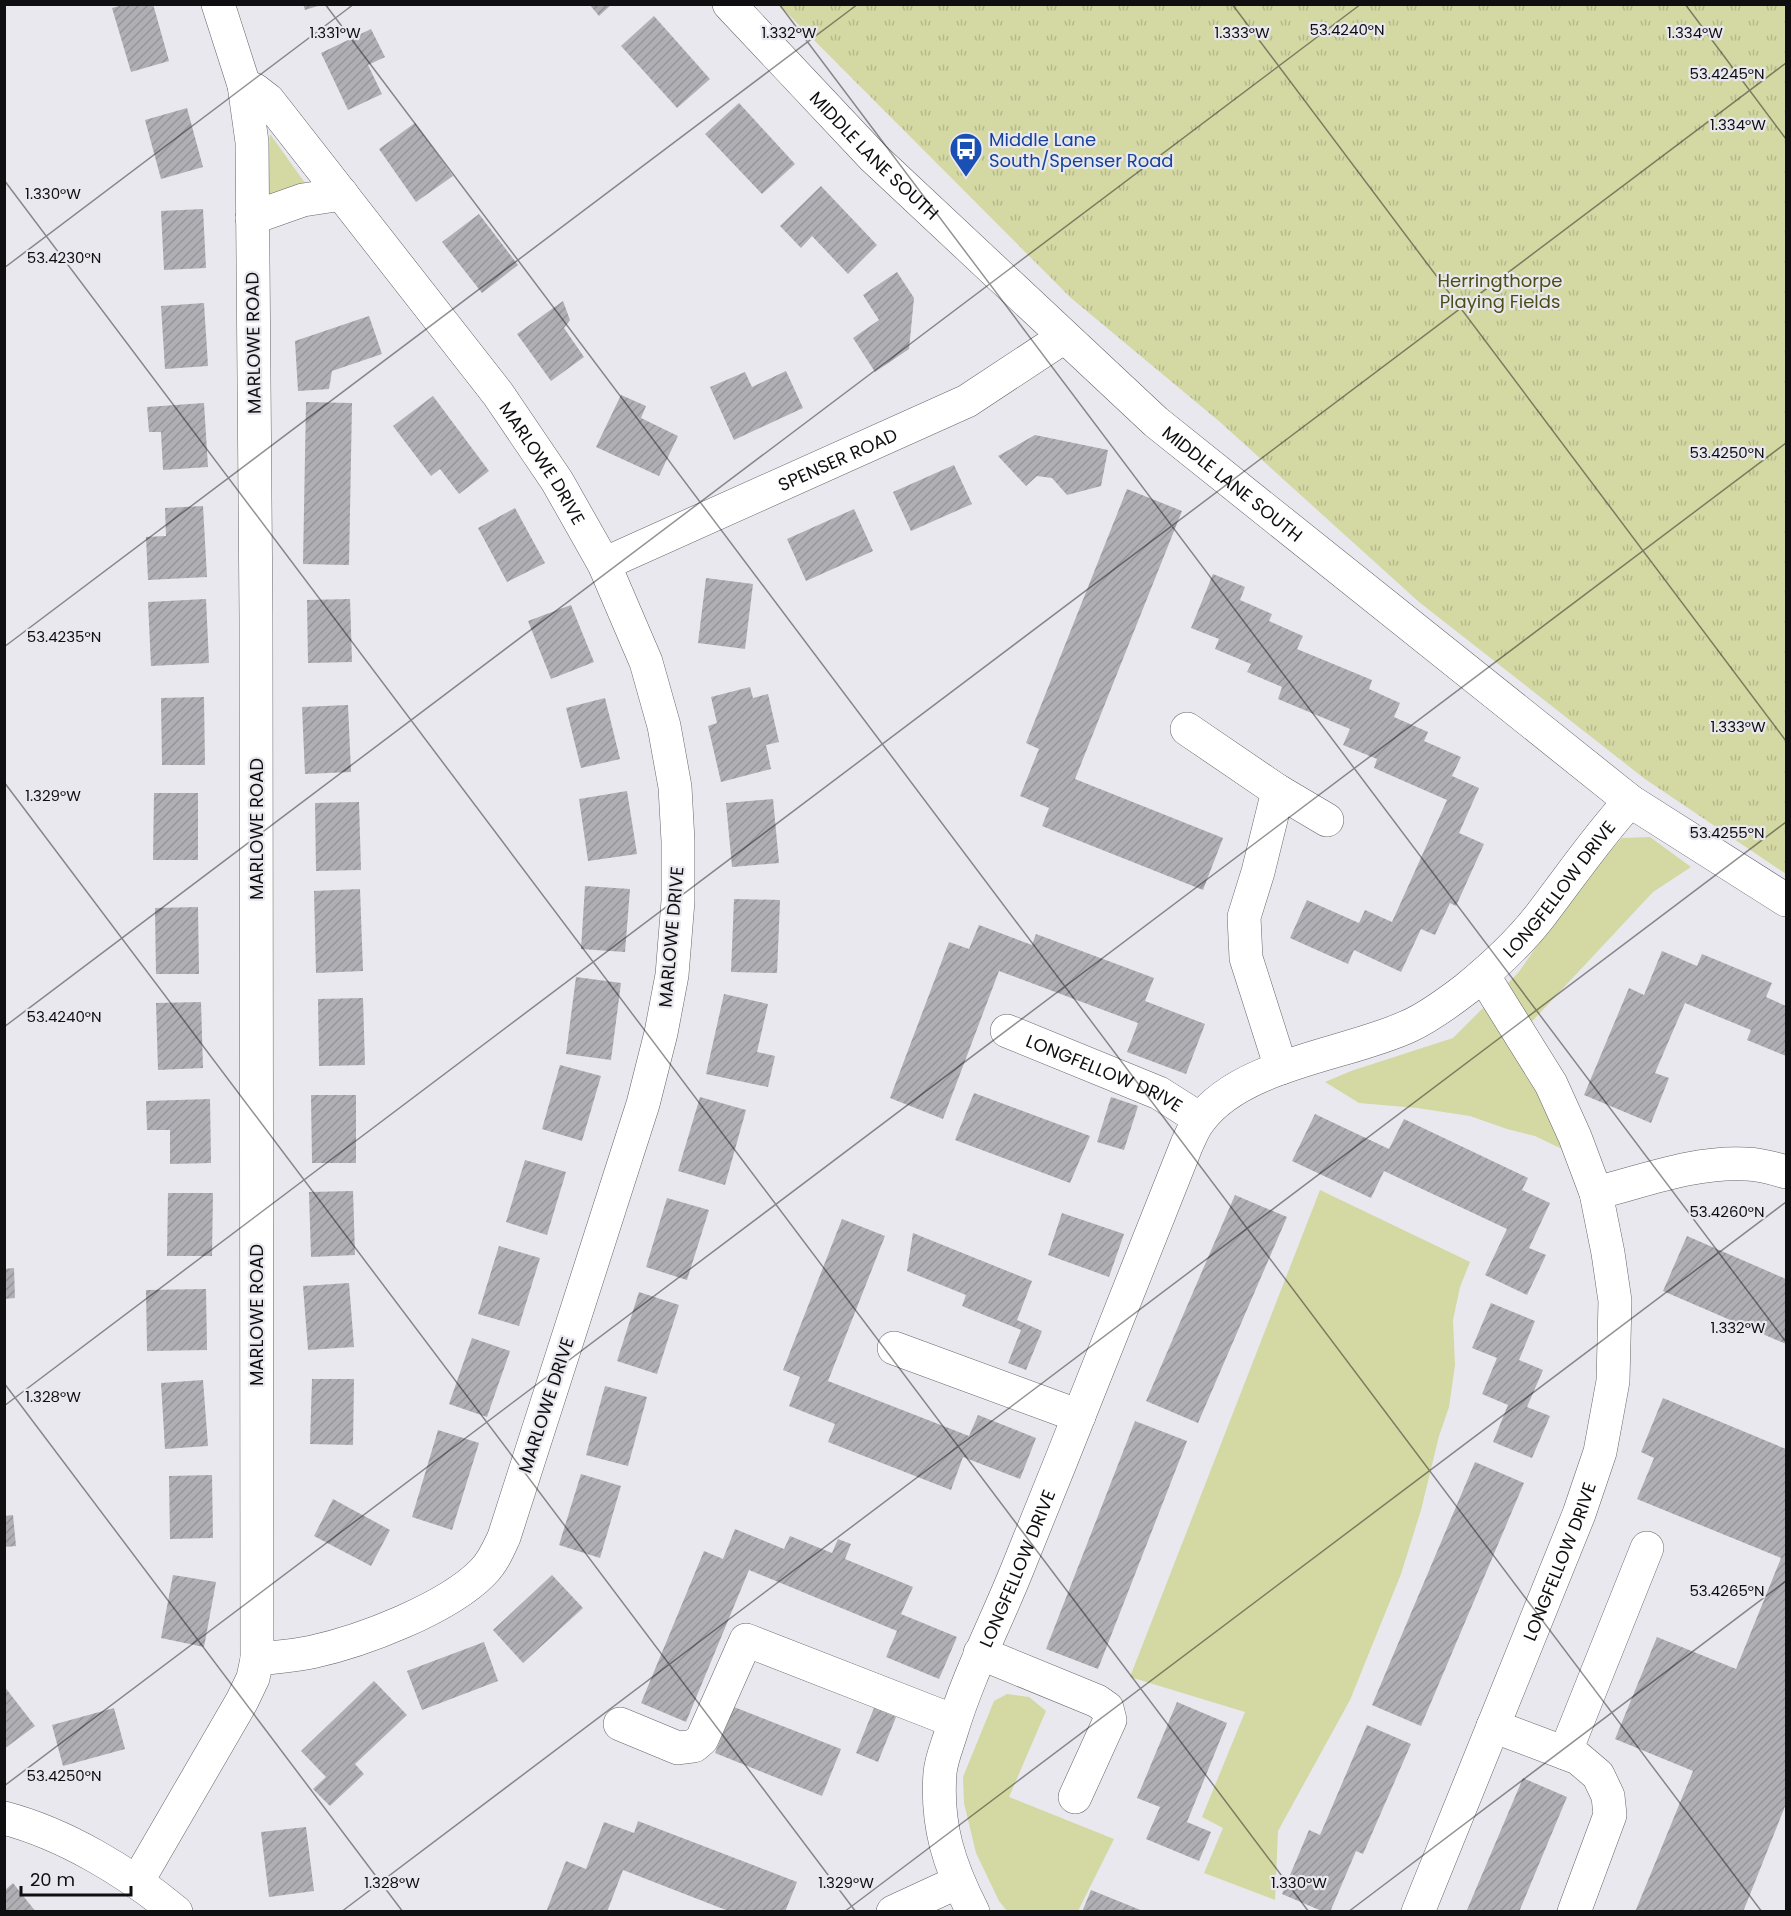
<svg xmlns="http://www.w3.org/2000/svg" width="1791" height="1916" viewBox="0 0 1791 1916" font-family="Poppins,sans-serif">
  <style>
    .grass { fill: #d4d8a3 }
    .park { fill: url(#park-tufts) }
    .building { fill: url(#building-hatch) }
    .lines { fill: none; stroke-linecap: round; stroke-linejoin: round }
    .minor-casing { stroke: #656469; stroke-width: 34 }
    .minor { stroke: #fff; stroke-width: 33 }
    .ticks { fill: none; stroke: #0f0f11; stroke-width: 1.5; stroke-opacity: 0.45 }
    .labels { text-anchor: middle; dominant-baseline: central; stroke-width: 4.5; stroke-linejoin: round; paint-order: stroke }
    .transit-label { font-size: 18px; fill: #164399; stroke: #e9e8ee; text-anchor: start }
    .street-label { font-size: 18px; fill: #0f0f11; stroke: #e9e8ee }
    .park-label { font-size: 18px; fill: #4d4e16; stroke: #e9e8ee }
    .ticks-label { font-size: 15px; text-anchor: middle; fill: #0f0f11; stroke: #e9e8ee; stroke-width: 4.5; stroke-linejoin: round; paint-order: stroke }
  </style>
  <defs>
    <pattern id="park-tufts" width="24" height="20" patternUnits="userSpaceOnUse" patternTransform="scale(1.5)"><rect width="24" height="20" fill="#d4d8a3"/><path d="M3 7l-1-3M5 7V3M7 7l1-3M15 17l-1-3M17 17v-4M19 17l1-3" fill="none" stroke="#b5b88b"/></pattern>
    <pattern id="building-hatch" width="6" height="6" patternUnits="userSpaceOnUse" patternTransform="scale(1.5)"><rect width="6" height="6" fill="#b0afb4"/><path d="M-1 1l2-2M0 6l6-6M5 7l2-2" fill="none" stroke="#96959a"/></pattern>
  </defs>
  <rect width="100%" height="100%" fill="#e9e8ee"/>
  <!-- grass -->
  <g class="grass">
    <polygon points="270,134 305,183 265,196"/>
    <polygon points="1650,837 1691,867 1653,892 1509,1046 1539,1093 1562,1149 1535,1136 1507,1129 1470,1116 1417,1108 1359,1103 1325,1082 1351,1071 1453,1038 1518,973 1585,878 1622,838"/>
    <polygon points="1320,1190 1470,1262 1460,1287 1453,1320 1455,1365 1449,1407 1439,1436 1421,1510 1401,1574 1350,1700 1278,1831 1275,1900 1204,1873 1223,1828 1202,1817 1245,1712 1130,1677"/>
    <polygon points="1007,1694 1029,1697 1046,1711 1009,1797 1114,1839 1078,1911 1007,1911 999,1901 976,1853 964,1803 963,1777 994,1701"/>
  </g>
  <!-- park -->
  <polygon class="park" points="779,5 1786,5 1786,874 1645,779 1419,602 1220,422 1071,298"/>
  <!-- building -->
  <g class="building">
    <polygon points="126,4 153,4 169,61 131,72 112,8"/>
    <polygon points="303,4 321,4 321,5 305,10"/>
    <polygon points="589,4 612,4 599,16"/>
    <polygon points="654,16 710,79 677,108 621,46"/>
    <polygon points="371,29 385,57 368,65 382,94 348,110 321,53"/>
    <polygon points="739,103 795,164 762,194 705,134"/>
    <polygon points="187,108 203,167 161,179 145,120"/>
    <polygon points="415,123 453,176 416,202 379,149"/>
    <polygon points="821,186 877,245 848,274 812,236 801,248 780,226"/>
    <polygon points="203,209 206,268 164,270 161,211"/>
    <polygon points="479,214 518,265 482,293 442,242"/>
    <polygon points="897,272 914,298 909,349 875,372 853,338 879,320 863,295"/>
    <polygon points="563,301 570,320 564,328 584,357 551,381 517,334"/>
    <polygon points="204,303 208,366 165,369 161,306"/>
    <polygon points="369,316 382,354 332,371 329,389 298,391 295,341"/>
    <polygon points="786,371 803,408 734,440 710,387 745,372 752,387"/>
    <polygon points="621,395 646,406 641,418 678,436 659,476 596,447"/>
    <polygon points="433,396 489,471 459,494 440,469 431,476 393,426"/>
    <polygon points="306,402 352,403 349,565 303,564"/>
    <polygon points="204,403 208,467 163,470 161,432 149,432 147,407"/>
    <polygon points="1035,435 1108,450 1101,486 1067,495 1052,478 1037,476 1026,486 998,456"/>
    <polygon points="954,465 972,504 911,531 893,492"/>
    <polygon points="1127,489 1182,511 1075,779 1223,838 1203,890 1042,826 1049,808 1020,796 1039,749 1026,743"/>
    <polygon points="203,506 207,577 148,580 146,537 166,536 165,508"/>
    <polygon points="515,508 545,563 507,582 478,528"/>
    <polygon points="854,509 873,551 806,581 787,539"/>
    <polygon points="1213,574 1245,587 1240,600 1272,614 1269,621 1303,636 1297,649 1372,680 1369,689 1400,703 1394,717 1428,732 1424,741 1461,757 1452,776 1479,788 1459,833 1484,844 1456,906 1450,903 1435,935 1421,929 1401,972 1354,950 1348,964 1290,938 1307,900 1359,923 1365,910 1392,922 1447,800 1374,768 1377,759 1343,745 1350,729 1278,699 1282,687 1247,672 1251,664 1215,649 1219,639 1191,628"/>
    <polygon points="706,578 753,584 745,649 698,643"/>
    <polygon points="206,599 209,663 151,666 148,602"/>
    <polygon points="350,599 352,662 308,663 307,600"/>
    <polygon points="571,605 594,662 551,679 528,621"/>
    <polygon points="750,687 753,698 768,694 779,742 766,745 771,769 721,782 708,726 717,723 711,697"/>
    <polygon points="204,697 205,765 162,765 161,698"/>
    <polygon points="605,698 620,759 581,768 566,708"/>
    <polygon points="348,705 351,772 305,774 302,707"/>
    <polygon points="627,791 637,854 588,861 579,799"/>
    <polygon points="154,793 198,793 198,860 153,860"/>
    <polygon points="773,799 779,863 732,867 726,803"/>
    <polygon points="359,802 361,870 316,871 315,803"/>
    <polygon points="585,886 630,889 625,952 581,949"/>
    <polygon points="360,889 363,971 316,973 314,891"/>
    <polygon points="734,899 780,900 777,973 731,972"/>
    <polygon points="198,907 199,974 156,974 155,908"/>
    <polygon points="979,925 1032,945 1036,934 1154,978 1145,1001 1205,1024 1186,1074 1127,1052 1138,1023 999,971 943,1119 890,1098 949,942 969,949"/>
    <polygon points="1662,951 1697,966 1702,954 1772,983 1766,997 1786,1006 1786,1056 1747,1040 1751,1030 1685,1003 1655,1073 1669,1078 1651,1123 1584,1095 1629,988 1644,995"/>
    <polygon points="576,977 621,983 611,1060 566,1054"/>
    <polygon points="724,994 768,1004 757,1052 775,1056 768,1087 706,1074"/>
    <polygon points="363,998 365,1065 319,1066 318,999"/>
    <polygon points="201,1002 203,1068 158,1070 156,1003"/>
    <polygon points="560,1065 601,1076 582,1141 542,1129"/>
    <polygon points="974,1093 1090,1136 1070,1183 955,1140"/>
    <polygon points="311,1095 356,1095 356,1163 312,1163"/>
    <polygon points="700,1097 746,1110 725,1185 678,1171"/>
    <polygon points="1111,1097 1138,1106 1124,1150 1097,1142"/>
    <polygon points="210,1099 211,1163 170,1164 170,1130 147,1130 146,1101"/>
    <polygon points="1315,1114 1389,1149 1404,1119 1528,1178 1522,1190 1550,1203 1529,1248 1546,1255 1527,1295 1485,1275 1507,1229 1384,1171 1371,1198 1292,1161"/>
    <polygon points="525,1160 566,1172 547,1235 506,1222"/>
    <polygon points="353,1191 355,1255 311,1257 309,1192"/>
    <polygon points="168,1193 213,1193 212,1256 167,1256"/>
    <polygon points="1235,1195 1287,1217 1198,1423 1146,1401"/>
    <polygon points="667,1198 709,1210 687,1280 646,1267"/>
    <polygon points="1062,1213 1124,1234 1109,1277 1048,1255"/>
    <polygon points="842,1219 885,1236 828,1381 969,1436 978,1415 1036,1438 1020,1479 963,1457 951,1490 828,1442 835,1424 789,1406 800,1377 783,1370"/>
    <polygon points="913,1233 1032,1281 1017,1320 1042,1331 1026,1370 1008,1363 1021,1330 962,1306 966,1295 907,1271"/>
    <polygon points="1687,1236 1786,1279 1786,1344 1663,1291"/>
    <polygon points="499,1246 540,1258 519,1326 478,1314"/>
    <polygon points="14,1268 15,1298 4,1299 4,1269"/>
    <polygon points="349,1283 354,1347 308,1350 303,1286"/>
    <polygon points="206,1289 207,1350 147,1351 146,1290"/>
    <polygon points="639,1292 679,1305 657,1374 617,1361"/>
    <polygon points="1491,1303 1535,1321 1519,1360 1543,1370 1527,1407 1550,1416 1532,1458 1493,1442 1508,1405 1482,1394 1497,1358 1472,1348"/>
    <polygon points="472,1338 510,1351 487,1417 449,1404"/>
    <polygon points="312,1379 354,1379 353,1445 310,1444"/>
    <polygon points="203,1380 208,1446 165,1449 161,1383"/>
    <polygon points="605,1386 647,1397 628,1466 586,1455"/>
    <polygon points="1663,1398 1786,1449 1786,1804 1743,1912 1635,1912 1693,1771 1615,1739 1657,1637 1736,1669 1781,1558 1637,1499 1654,1458 1641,1452"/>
    <polygon points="1135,1421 1187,1441 1098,1669 1046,1649"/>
    <polygon points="438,1430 479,1443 452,1530 412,1517"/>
    <polygon points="1475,1462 1524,1483 1421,1726 1372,1705"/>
    <polygon points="581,1474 621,1486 600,1558 559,1545"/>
    <polygon points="212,1475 213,1538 170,1539 169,1476"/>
    <polygon points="333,1499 390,1530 371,1566 314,1536"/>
    <polygon points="13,1515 16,1546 4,1547 4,1516"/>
    <polygon points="735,1529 784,1549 790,1536 832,1553 838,1539 851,1544 845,1559 913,1587 901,1614 957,1637 939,1679 886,1657 897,1631 749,1570 686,1722 641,1703 704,1551 723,1559"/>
    <polygon points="173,1575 216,1582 204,1647 161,1638"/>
    <polygon points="552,1575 583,1608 523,1663 493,1630"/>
    <polygon points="484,1642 498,1681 422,1710 407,1671"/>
    <polygon points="374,1681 407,1715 355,1764 364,1774 330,1806 313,1789 326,1777 301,1751"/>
    <polygon points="4,1686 35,1726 4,1749"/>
    <polygon points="1177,1702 1227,1723 1187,1822 1211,1832 1199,1861 1146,1839 1160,1807 1137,1798"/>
    <polygon points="734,1707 841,1749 822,1796 715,1753"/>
    <polygon points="114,1708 125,1749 63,1766 52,1725"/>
    <polygon points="874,1708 896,1717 878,1762 856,1753"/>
    <polygon points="1367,1725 1411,1744 1363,1854 1356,1851 1330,1912 1324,1912 1282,1894 1309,1830 1320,1835"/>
    <polygon points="1523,1778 1567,1797 1519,1912 1472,1912 1467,1910"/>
    <polygon points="638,1821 797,1882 785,1912 731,1912 623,1870 607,1912 546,1912 566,1861 586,1869 604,1822 634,1833"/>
    <polygon points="306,1827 314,1891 269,1897 261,1832"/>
    <polygon points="13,1883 36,1912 5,1912 5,1890"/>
    <polygon points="1091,1890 1143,1911 1143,1912 1082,1912"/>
  </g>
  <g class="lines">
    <!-- minor casing -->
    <g class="minor-casing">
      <g id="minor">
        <path id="s1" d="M729 4 873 157 1156 422 1630 801 1786 900"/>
        <path id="s2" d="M244 85 255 90 268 100 498 394 557 481 604 564 646 662 664 726 675 787 678 841V901L672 975 661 1033 643 1104 504 1537C498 1550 493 1562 483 1572 447 1609 362 1641 312 1652 294 1656 275 1657 257 1659"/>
        <polyline points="252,218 303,200 342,194"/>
        <path id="s3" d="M604 564 967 401 1064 337"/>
        <polyline points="1187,729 1278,791 1327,820"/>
        <polyline points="1278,791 1258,872 1244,917 1246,958 1281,1068"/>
        <path id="s4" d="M1007 1031 1159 1093 1200 1119"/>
        <path d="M1596 1193C1644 1181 1696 1161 1746 1164 1759 1164 1773 1168 1786 1172"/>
        <polyline points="894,1348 1079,1416"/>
        <polyline points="980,1653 1097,1701 1107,1708 1110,1720 1075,1797"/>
        <polyline points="620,1724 678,1748 694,1746 702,1739 746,1640 954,1721"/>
        <polyline points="1493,1726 1578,1758 1598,1775 1608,1796 1610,1815 1574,1912"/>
        <polyline points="1565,1753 1647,1548"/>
        <path d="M4 1818C65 1834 128 1872 176 1912"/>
        <polyline points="137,1882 242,1701 253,1678 257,1659 256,616 252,142 244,85 218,4"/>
        <polyline points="893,1912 958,1882"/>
        <path id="s5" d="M973 1912C949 1865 936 1825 940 1773 941 1760 947 1746 951 1733 968 1675 997 1621 1019 1565 1076 1425 1131 1284 1187 1144 1191 1136 1194 1127 1200 1120 1242 1063 1347 1055 1409 1026 1429 1017 1449 1002 1466 989 1493 967 1519 943 1540 916 1570 877 1597 837 1630 801"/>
        <path id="s6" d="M1418 1912 1579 1514 1600 1452 1613 1381 1615 1301 1608 1253 1596 1193 1575 1137 1551 1084 1483 975"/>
      </g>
    </g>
    <!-- minor -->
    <use href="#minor" class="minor"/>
  </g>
  <!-- ticks -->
  <path class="ticks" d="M325 4 1762 1912M779 4 1786 1342M1232 4 1786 741M1685 4 1786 139M4 180 1309 1912M4 268 354 4M4 647 858 4M4 782 856 1912M4 1027 1361 4M4 1383 403 1912M4 1406 1786 63M4 1786 1786 443M341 1912 1786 822M844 1912 1786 1202M1348 1912 1786 1581"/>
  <!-- icons -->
  <defs>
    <g id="bus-pin" transform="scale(1.725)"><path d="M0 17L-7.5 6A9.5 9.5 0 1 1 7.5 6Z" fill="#1a4fb4" stroke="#e9e8ee"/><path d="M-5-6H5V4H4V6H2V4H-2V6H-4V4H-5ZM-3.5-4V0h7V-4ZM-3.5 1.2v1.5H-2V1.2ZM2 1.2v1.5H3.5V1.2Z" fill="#fff"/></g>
  </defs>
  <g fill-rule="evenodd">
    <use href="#bus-pin" x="966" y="149"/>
  </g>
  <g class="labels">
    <!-- transit labels -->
    <g class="transit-label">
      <text x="989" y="139">Middle Lane<tspan x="989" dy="21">South/Spenser Road</tspan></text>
    </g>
    <!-- street labels -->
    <g class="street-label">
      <text stroke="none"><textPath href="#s1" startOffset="210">MIDDLE LANE SOUTH</textPath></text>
      <text transform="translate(253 343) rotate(-91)">MARLOWE ROAD</text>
      <text stroke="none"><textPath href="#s3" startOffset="256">SPENSER ROAD</textPath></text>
      <text stroke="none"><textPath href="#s2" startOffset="484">MARLOWE DRIVE</textPath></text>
      <text stroke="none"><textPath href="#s1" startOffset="696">MIDDLE LANE SOUTH</textPath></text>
      <text transform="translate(256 829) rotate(-90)">MARLOWE ROAD</text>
      <text stroke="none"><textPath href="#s5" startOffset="1286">LONGFELLOW DRIVE</textPath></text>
      <text transform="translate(671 937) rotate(-85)">MARLOWE DRIVE</text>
      <text stroke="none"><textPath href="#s4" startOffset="106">LONGFELLOW DRIVE</textPath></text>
      <text transform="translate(256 1315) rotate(-90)">MARLOWE ROAD</text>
      <text transform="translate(546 1405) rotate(-72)">MARLOWE DRIVE</text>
      <text stroke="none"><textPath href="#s6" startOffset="378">LONGFELLOW DRIVE</textPath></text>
      <text stroke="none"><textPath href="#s5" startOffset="364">LONGFELLOW DRIVE</textPath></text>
    </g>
    <!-- park labels -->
    <g class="park-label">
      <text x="1500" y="280">Herringthorpe<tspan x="1500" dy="21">Playing Fields</tspan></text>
    </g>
  </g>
  <g class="ticks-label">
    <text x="1347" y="35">53.4240°N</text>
    <text x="335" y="38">1.331°W</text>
    <text x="1242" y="38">1.333°W</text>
    <text x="1695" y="38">1.334°W</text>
    <text x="789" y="38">1.332°W</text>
    <text x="1727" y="79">53.4245°N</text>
    <text x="1738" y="130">1.334°W</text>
    <text x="53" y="199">1.330°W</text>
    <text x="64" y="263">53.4230°N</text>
    <text x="1727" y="458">53.4250°N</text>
    <text x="64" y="642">53.4235°N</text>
    <text x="1738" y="732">1.333°W</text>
    <text x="53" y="801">1.329°W</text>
    <text x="1727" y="838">53.4255°N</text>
    <text x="64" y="1022">53.4240°N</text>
    <text x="1727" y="1217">53.4260°N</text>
    <text x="1738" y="1333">1.332°W</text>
    <text x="53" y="1402">1.328°W</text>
    <text x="1727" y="1596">53.4265°N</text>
    <text x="64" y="1781">53.4250°N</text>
    <text x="392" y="1888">1.328°W</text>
    <text x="846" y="1888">1.329°W</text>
    <text x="1299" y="1888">1.330°W</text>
  </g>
  <!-- border -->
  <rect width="1791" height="1916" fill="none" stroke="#0f0f11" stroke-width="12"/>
  <!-- scale -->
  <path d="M21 1886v9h110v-9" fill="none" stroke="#0f0f11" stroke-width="3"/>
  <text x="30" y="1886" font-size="18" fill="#0f0f11" stroke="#e9e8ee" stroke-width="4.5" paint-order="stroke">20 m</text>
</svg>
